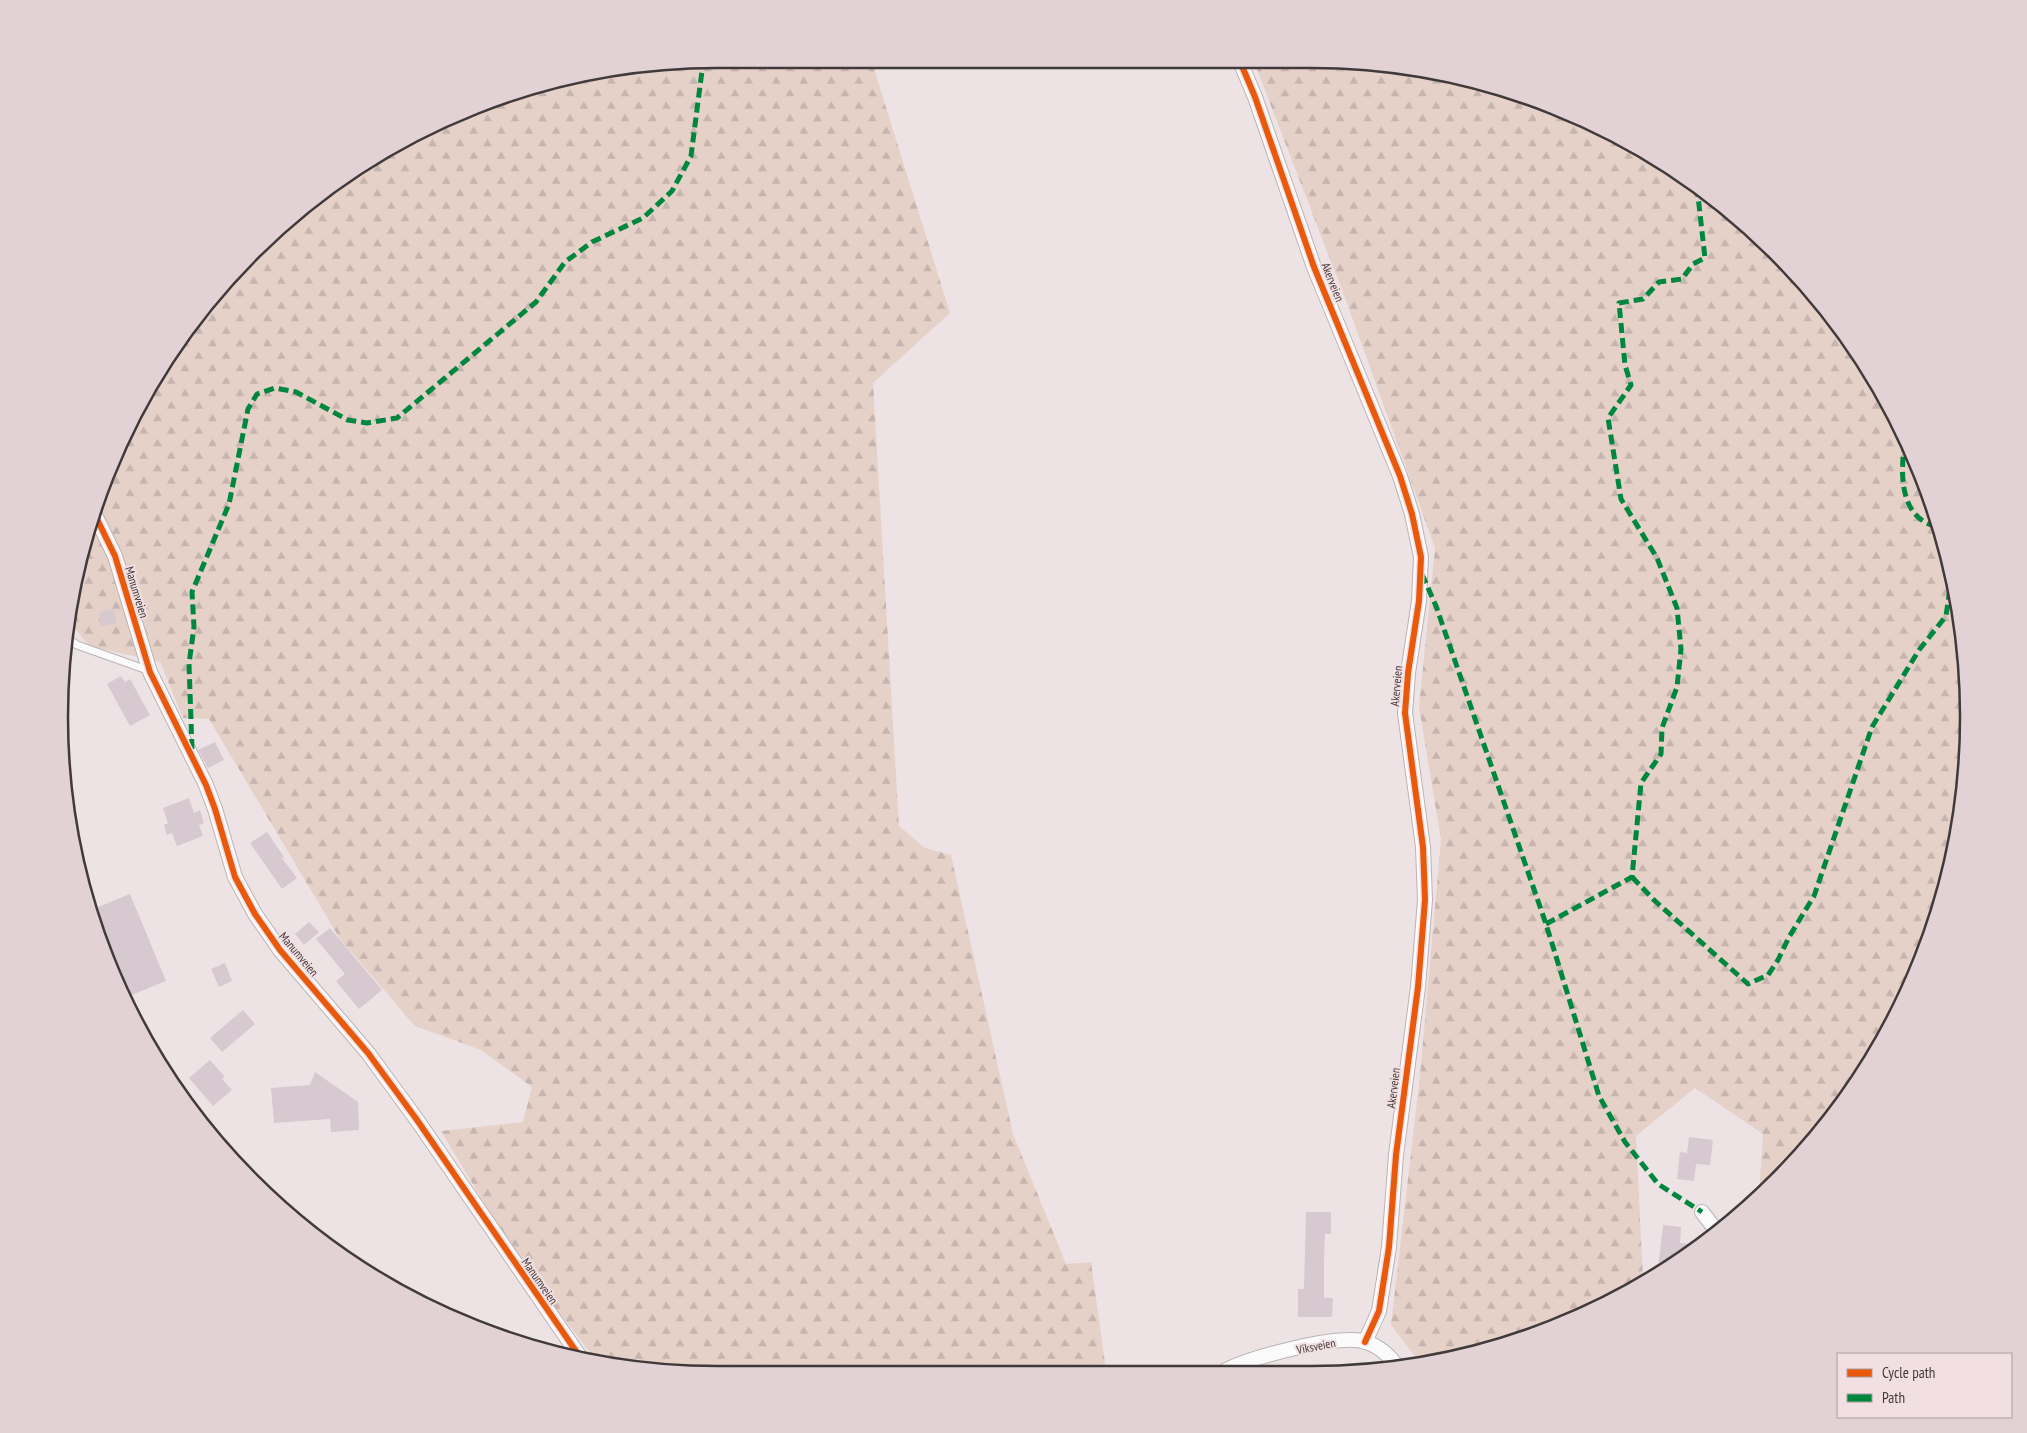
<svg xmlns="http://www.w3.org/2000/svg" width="2027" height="1433" viewBox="0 0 2027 1433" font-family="'PT Sans Narrow',sans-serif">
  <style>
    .forest { fill: url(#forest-firs) }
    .building { fill: #d6cad0 }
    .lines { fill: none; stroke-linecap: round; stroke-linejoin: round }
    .lane-casing { stroke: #bab3b5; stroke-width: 9 }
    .street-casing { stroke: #bab3b5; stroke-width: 16 }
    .lane { stroke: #fcfbfb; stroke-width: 7 }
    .street { stroke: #fcfbfb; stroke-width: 14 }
    .quiet { stroke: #00873e; stroke-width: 5; stroke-dasharray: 10 5; stroke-linecap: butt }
    .cycleway-casing { stroke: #f1dfe2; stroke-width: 9 }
    .cycleway { stroke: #e8590c; stroke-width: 6 }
    .labels { text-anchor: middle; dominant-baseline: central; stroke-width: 4; stroke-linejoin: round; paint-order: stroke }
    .street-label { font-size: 12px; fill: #413a3b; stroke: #f1dfe2 }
    .rim { fill: none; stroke: #413a3b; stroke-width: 2.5 }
  </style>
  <defs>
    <pattern id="forest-firs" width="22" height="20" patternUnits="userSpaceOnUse" patternTransform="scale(1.25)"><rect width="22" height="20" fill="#e6d1c9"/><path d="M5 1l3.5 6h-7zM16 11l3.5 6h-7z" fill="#c6b4ae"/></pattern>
  </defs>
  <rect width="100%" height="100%" fill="#ede3e5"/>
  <!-- forest -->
  <g class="forest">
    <polygon points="716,59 871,59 950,313 873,383 899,826 925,848 951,855 1013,1134 1066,1264 1091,1262 1106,1370 674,1373 596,1360 518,1260 441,1131 523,1122 532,1087 481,1050 415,1026 340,939 209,719 183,718 160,662 89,646 67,619 109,465 147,387 222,283 351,169 426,126 546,81"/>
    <polygon points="1253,59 1311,59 1439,71 1562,109 1639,147 1711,195 1805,283 1880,387 1933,505 1963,630 1967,759 1946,886 1901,1007 1832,1117 1759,1195 1763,1134 1695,1088 1636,1136 1643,1279 1601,1307 1481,1352 1421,1364 1391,1325 1420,1075 1441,840 1419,707 1435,548 1348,306"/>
  </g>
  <!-- building -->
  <g class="building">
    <polygon points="114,609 117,623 101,626 99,612"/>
    <polygon points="121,676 125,682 130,679 150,715 130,726 107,684"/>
    <polygon points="215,742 224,760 208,768 198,750"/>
    <polygon points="189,798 194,813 200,810 204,823 199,825 203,836 177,846 172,833 167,835 164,825 168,823 163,808"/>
    <polygon points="267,832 284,857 282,858 297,878 282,889 250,843"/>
    <polygon points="130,894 166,981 129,996 93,909"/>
    <polygon points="309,922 319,932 304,945 295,934"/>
    <polygon points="330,928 382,990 359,1009 336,981 345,974 316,939"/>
    <polygon points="225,963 232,981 219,987 211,969"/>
    <polygon points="243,1010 255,1024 222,1052 210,1038"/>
    <polygon points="210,1060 225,1077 222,1079 232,1090 213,1106 189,1078"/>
    <polygon points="315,1072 358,1102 359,1130 331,1132 330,1119 274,1123 271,1088 310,1085"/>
    <polygon points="1689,1137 1713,1140 1710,1165 1696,1164 1694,1181 1677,1179 1680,1152 1687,1153"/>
    <polygon points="1306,1212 1331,1212 1331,1234 1325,1234 1324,1260 1324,1298 1333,1298 1332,1317 1298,1317 1298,1289 1304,1289"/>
    <polygon points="1663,1225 1681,1227 1680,1243 1694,1245 1658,1269"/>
  </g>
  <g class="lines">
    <!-- lane casing -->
    <g class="lane-casing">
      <polyline id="lane" points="64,636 77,645 150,671"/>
    </g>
    <!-- street casing -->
    <g class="street-casing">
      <g id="street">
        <polyline points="1239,59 1255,97 1314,267 1400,476 1412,514 1421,557 1419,601 1408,673 1405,713 1423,847 1425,900 1418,987 1396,1155 1389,1247 1379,1311 1365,1342"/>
        <polyline points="95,515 115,556 150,672 206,785 215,809 235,877 255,914 280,950 368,1053 417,1120 580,1357"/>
        <polyline points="1702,1212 1716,1230"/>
        <path d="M1226 1370C1253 1357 1340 1333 1366 1342 1381 1347 1389 1356 1399 1368"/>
      </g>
    </g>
    <!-- lane -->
    <use href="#lane" class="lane"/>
    <!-- street -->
    <use href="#street" class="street"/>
    <!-- quiet -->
    <g class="quiet">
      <path d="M1905 442C1900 473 1899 519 1938 527"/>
      <polyline points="1422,574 1436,606 1546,924 1599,1096 1625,1142 1658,1184 1702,1212"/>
      <polyline points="192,749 189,664 194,627 192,592 229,504 248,409 257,394 275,388 296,392 348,420 367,423 397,418 536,302 565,262 592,242 643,218 672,191 691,156 702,71 701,61"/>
      <polyline points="1632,877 1655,901 1748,984 1768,975 1778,960 1789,937 1814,896 1872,727 1919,650 1946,616 1951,582"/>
      <polyline points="1546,924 1632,877 1641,783 1661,754 1662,728 1677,687 1681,649 1677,608 1657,558 1621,499 1608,418 1631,385 1625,365 1619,303 1643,299 1659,282 1682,279 1693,264 1705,258 1698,196 1701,188"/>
    </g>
    <!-- cycleway casing -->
    <g class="cycleway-casing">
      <g id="cycleway">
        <polyline points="1239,59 1255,97 1314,267 1400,476 1412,514 1421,557 1419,601 1408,673 1405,713 1423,847 1425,900 1418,987 1396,1155 1389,1247 1379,1311 1365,1342"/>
        <polyline points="95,515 115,556 150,672 206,785 215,809 235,877 255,914 280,950 368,1053 417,1120 580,1357"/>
      </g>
    </g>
    <!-- cycleway -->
    <use href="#cycleway" class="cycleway"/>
  </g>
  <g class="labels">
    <!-- street labels -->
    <g class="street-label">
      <text transform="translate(1333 282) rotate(68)">Akerveien</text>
      <text transform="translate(137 592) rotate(73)">Manumveien</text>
      <text transform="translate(1396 686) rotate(-85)">Akerveien</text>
      <text transform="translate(299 954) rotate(50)">Manumveien</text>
      <text transform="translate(1393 1088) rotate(-83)">Akerveien</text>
      <text transform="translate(540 1281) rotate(55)">Manumveien</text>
      <text transform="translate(1316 1346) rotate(-11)">Viksveien</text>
    </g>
  </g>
  <!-- crop -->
  <path d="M0 0H2027V1433H0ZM717 68H1311A649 649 0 0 1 1960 717V717A649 649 0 0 1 1311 1366H717A649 649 0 0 1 68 717V717A649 649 0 0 1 717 68Z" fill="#e3d2d5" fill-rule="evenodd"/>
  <path class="rim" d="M717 68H1311A649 649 0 0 1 1960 717V717A649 649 0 0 1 1311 1366H717A649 649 0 0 1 68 717V717A649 649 0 0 1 717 68Z"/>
  <!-- legend -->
  <rect x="1837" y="1353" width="175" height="65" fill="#f1dfe2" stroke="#ab9d9f"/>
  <rect x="1847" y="1369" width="25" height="8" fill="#e8590c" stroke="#ab9d9f"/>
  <text x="1882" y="1378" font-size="15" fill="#413a3b">Cycle path</text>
  <rect x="1847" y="1394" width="25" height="8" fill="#00873e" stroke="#ab9d9f"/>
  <text x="1882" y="1403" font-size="15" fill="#413a3b">Path</text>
</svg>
